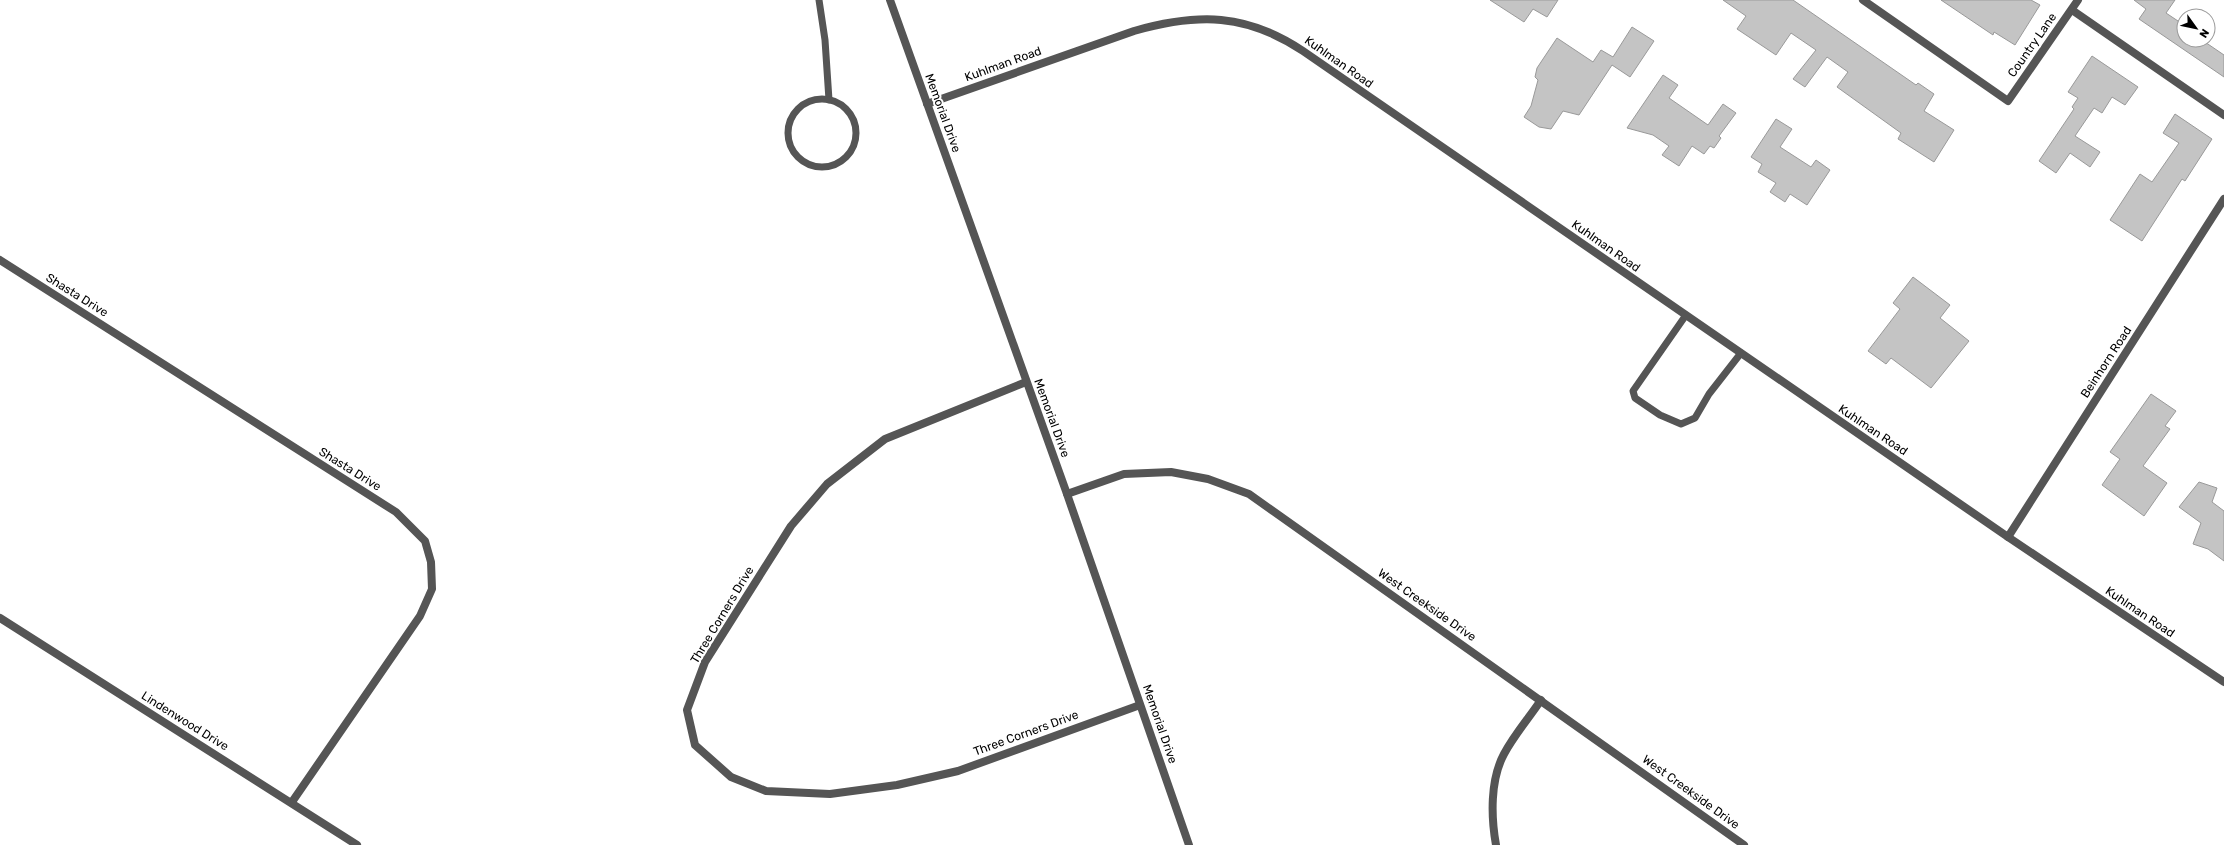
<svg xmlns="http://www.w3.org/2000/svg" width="2224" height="845" viewBox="0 0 2224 845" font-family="Rubik,sans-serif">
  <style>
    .building { fill: #c4c4c4; stroke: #999 }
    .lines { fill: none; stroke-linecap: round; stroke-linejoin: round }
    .service { stroke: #555; stroke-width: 7 }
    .minor { stroke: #555; stroke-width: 8 }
    .tertiary { stroke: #555; stroke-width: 8 }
    .labels { text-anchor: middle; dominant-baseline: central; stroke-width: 4; stroke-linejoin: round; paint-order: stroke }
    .street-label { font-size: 12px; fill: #000; stroke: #fff }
  </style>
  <rect width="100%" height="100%" fill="#fff"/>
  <!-- building -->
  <g class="building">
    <polygon points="1490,0 1558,0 1547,17 1533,9 1524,22"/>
    <polygon points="1723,0 1793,0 1916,85 1918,83 1934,94 1924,111 1954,130 1934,162 1898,139 1901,133 1837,87 1848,72 1827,57 1805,87 1793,79 1816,50 1791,33 1776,55 1737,29 1746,16"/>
    <polygon points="1941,0 2031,0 2040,5 2015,45 1994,32 1993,35"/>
    <polygon points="2134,0 2175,0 2166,13 2184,25 2184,40 2202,40 2224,55 2224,77 2139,19 2146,9"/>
    <polygon points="1632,27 1654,41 1630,77 1612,65 1579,115 1563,111 1551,129 1539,127 1524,117 1531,106 1538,80 1535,77 1537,68 1557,38 1593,62 1601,50 1613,57"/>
    <polygon points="2092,56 2138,87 2125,105 2112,97 2102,113 2094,108 2075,136 2100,152 2090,167 2070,153 2056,173 2039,161 2074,109 2072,107 2078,98 2068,92"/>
    <polygon points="1663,75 1678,85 1669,98 1708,125 1723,104 1736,113 1719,136 1721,138 1714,148 1710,146 1704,154 1692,146 1679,166 1662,155 1669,146 1653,135 1627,128"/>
    <polygon points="2175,114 2212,139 2185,181 2182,179 2142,241 2110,220 2140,174 2152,182 2179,143 2163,133"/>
    <polygon points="1776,119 1792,129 1780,147 1811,167 1816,160 1830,170 1807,205 1790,194 1785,202 1770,192 1776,183 1758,172 1762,164 1751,157"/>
    <polygon points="1913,277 1950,305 1940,318 1969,341 1931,388 1891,358 1886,364 1868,351 1900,309 1893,303"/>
    <polygon points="2151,394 2176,411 2165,426 2170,429 2143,466 2167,483 2144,516 2102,485 2120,459 2110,452"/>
    <polygon points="2199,482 2217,488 2212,502 2224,511 2224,561 2208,549 2193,544 2201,523 2179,507"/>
  </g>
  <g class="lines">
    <!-- service -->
    <g class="service">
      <polyline points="819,0 825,40 829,100"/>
      <circle cx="822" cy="133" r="34"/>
      <polyline points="1686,315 1633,391 1635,398 1660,415 1681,424 1695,418 1709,394 1741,353"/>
    </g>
    <!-- minor -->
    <g class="minor">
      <polyline points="1863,0 2008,101 2078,0"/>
      <polyline points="2072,10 2224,115"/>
      <polyline points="0,260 396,512 425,541 431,562 432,589 420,616 292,802"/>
      <polyline points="1026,382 885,439 827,484 791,526 705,662 687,710 695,745 731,777 766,791 830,794 897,785 958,771 1140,705"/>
      <polyline points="1067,494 1124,474 1171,472 1208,479 1249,494 1744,845"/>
      <polyline points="2008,537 2224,682"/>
      <polyline points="0,618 357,845"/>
      <path d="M1496 845C1491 817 1490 780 1504 754 1514 735 1529 718 1541 700"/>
    </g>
    <!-- tertiary -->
    <g class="tertiary">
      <polyline points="890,0 1067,494 1189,845"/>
      <path d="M927 104 1134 31C1198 13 1246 13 1303 51L2008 537 2224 199"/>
    </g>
  </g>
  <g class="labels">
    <!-- street labels -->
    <g class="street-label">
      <text transform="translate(2032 45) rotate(-55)">Country Lane</text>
      <text transform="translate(1339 62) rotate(35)">Kuhlman Road</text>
      <text transform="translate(1003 64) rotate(-20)">Kuhlman Road</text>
      <text transform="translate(943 113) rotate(70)">Memorial Drive</text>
      <text transform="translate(1606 246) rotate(35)">Kuhlman Road</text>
      <text transform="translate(77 295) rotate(32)">Shasta Drive</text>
      <text transform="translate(2106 362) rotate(-57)">Beinhorn Road</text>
      <text transform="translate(1052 418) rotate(70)">Memorial Drive</text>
      <text transform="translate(1873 430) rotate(34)">Kuhlman Road</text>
      <text transform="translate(350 469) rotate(32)">Shasta Drive</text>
      <text transform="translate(1427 605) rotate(35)">West Creekside Drive</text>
      <text transform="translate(2140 612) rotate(34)">Kuhlman Road</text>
      <text transform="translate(722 615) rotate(-59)">Three Corners Drive</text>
      <text transform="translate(185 721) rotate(32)">Lindenwood Drive</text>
      <text transform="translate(1160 724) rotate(71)">Memorial Drive</text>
      <text transform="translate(1026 733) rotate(-20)">Three Corners Drive</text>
      <text transform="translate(1691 792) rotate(36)">West Creekside Drive</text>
    </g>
  </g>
  <!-- north arrow -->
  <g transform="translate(2196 28) rotate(123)"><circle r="19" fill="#ffffff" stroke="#999999"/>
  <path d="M0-3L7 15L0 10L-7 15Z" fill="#000000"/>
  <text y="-6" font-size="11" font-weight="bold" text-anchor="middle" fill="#000000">N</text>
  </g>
</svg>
